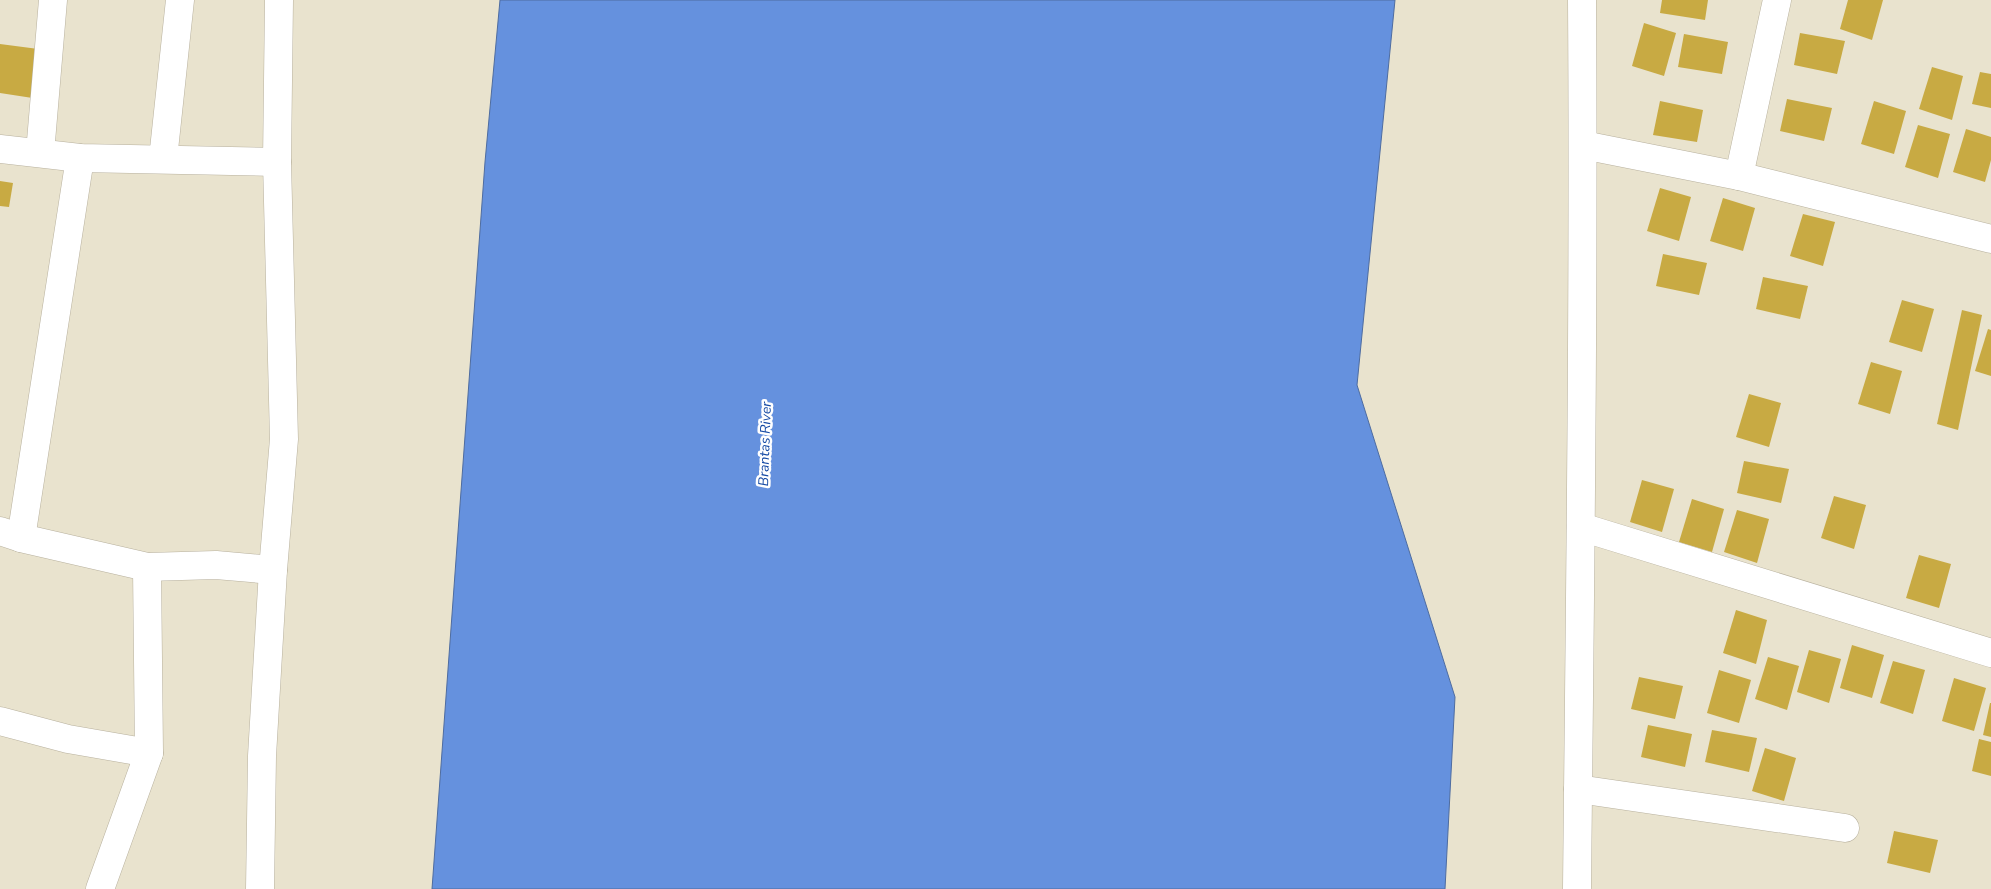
<svg xmlns="http://www.w3.org/2000/svg" width="1991" height="889" viewBox="0 0 1991 889" font-family="'Nunito Sans',sans-serif">
  <style>
    .water { fill: #6591de; stroke: #4e6ca0 }
    .building { fill: #c8aa43 }
    .lines { fill: none; stroke-linecap: round; stroke-linejoin: round }
    .minor-casing { stroke: #b8b19e; stroke-width: 29 }
    .minor { stroke: #fff; stroke-width: 28 }
    .labels { text-anchor: middle; dominant-baseline: central; stroke-width: 5; stroke-linejoin: round; paint-order: stroke }
    .water-label { font-size: 14px; font-style: italic; fill: #174ba5; stroke: #fff }
  </style>
  <rect width="100%" height="100%" fill="#e9e3ce"/>
  <!-- water -->
  <polygon class="water" points="500,0 1395,0 1357,385 1455,697 1445,889 432,889 485,162"/>
  <!-- building -->
  <g class="building">
    <polygon points="1662,0 1708,0 1705,20 1660,13"/>
    <polygon points="1848,0 1883,0 1872,40 1840,29"/>
    <polygon points="1644,23 1676,33 1664,76 1632,66"/>
    <polygon points="1800,33 1845,41 1837,74 1794,65"/>
    <polygon points="1684,34 1728,42 1722,74 1678,67"/>
    <polygon points="0,44 46,50 39,99 0,93"/>
    <polygon points="1932,67 1963,76 1952,120 1919,109"/>
    <polygon points="1980,72 1991,74 1991,108 1972,104"/>
    <polygon points="1787,99 1832,108 1824,141 1780,131"/>
    <polygon points="1660,101 1703,110 1697,142 1653,135"/>
    <polygon points="1874,101 1906,111 1894,154 1861,144"/>
    <polygon points="1918,125 1950,134 1938,178 1905,167"/>
    <polygon points="1966,129 1991,137 1991,160 1985,182 1953,172"/>
    <polygon points="0,181 13,183 9,207 0,206"/>
    <polygon points="1660,188 1691,197 1679,241 1647,231"/>
    <polygon points="1723,198 1755,208 1743,251 1710,241"/>
    <polygon points="1803,214 1835,222 1823,266 1790,256"/>
    <polygon points="1663,254 1707,263 1699,295 1656,286"/>
    <polygon points="1763,277 1808,286 1800,319 1756,309"/>
    <polygon points="1902,300 1934,309 1922,352 1889,342"/>
    <polygon points="1962,310 1982,315 1958,430 1937,424"/>
    <polygon points="1988,329 1991,330 1991,376 1975,371"/>
    <polygon points="1871,362 1902,371 1890,414 1858,404"/>
    <polygon points="1749,394 1781,403 1769,447 1736,437"/>
    <polygon points="1744,461 1789,469 1781,503 1737,493"/>
    <polygon points="1642,480 1674,489 1662,532 1630,522"/>
    <polygon points="1834,496 1866,505 1854,549 1821,538"/>
    <polygon points="1692,499 1724,509 1712,552 1679,542"/>
    <polygon points="1737,510 1769,519 1757,563 1724,552"/>
    <polygon points="1919,555 1951,564 1939,608 1906,598"/>
    <polygon points="1736,610 1767,620 1756,664 1723,653"/>
    <polygon points="1852,645 1884,655 1872,698 1840,688"/>
    <polygon points="1809,650 1841,659 1829,703 1797,692"/>
    <polygon points="1768,657 1799,666 1787,710 1755,699"/>
    <polygon points="1893,661 1925,670 1913,714 1880,703"/>
    <polygon points="1719,670 1751,680 1739,723 1707,713"/>
    <polygon points="1639,677 1683,686 1675,719 1631,709"/>
    <polygon points="1954,678 1986,688 1974,731 1942,721"/>
    <polygon points="1990,703 1991,703 1991,737 1983,735"/>
    <polygon points="1648,725 1692,734 1685,767 1641,757"/>
    <polygon points="1712,730 1757,738 1749,772 1705,762"/>
    <polygon points="1979,739 1991,742 1991,776 1972,771"/>
    <polygon points="1765,748 1796,758 1784,801 1752,791"/>
    <polygon points="1894,831 1938,840 1930,873 1887,863"/>
  </g>
  <g class="lines">
    <!-- minor casing -->
    <g class="minor-casing">
      <g id="minor">
        <polyline points="1583,145 1739,176 1991,239"/>
        <polyline points="0,149 80,158 277,162"/>
        <polyline points="40,153 53,0"/>
        <polyline points="163,159 180,0"/>
        <polyline points="1739,176 1777,0"/>
        <polyline points="1581,527 1991,653"/>
        <polyline points="0,531 21,538 147,567 216,565 273,570"/>
        <polyline points="21,538 80,158"/>
        <polyline points="0,721 68,739 149,753"/>
        <polyline points="1578,789 1845,828"/>
        <polyline points="100,889 149,753 147,567"/>
        <polyline points="260,889 262,756 273,570 284,439 277,162 279,0"/>
        <path d="M1577 889C1580 593 1584 296 1582 0"/>
      </g>
    </g>
    <!-- minor -->
    <use href="#minor" class="minor"/>
  </g>
  <g class="labels">
    <!-- water labels -->
    <g class="water-label">
      <text transform="translate(765 444) rotate(-88)">Brantas River</text>
    </g>
  </g>
</svg>
